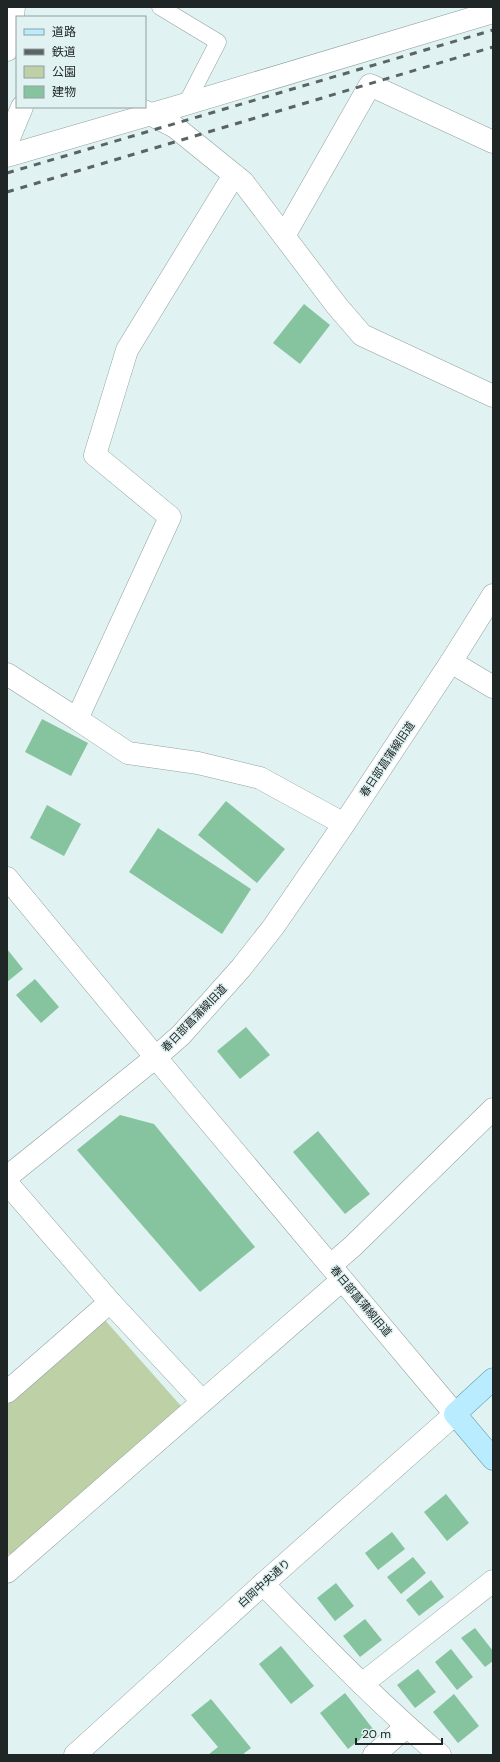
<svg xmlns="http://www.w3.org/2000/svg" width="500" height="1762" viewBox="0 0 500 1762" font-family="'DM Sans','Noto Sans JP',sans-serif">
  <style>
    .green { fill: #bed1a6 }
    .building { fill: #86c4a0 }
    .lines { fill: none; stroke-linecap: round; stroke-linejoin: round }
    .service-casing { stroke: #91a2a0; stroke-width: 17 }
    .minor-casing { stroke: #91a2a0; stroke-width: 23 }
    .tertiary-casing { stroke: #91a2a0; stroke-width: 23 }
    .primary-casing { stroke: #649fb2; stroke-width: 23 }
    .service { stroke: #fff; stroke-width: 16 }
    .minor { stroke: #fff; stroke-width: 22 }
    .tertiary { stroke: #fff; stroke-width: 22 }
    .primary { stroke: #b8ecfe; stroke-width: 22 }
    .rail { stroke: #5b6464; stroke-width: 3; stroke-dasharray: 7 7; stroke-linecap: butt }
    .labels { text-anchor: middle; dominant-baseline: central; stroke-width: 3; stroke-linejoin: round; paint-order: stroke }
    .street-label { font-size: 11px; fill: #202626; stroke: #e0f2f1 }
  </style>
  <rect width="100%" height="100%" fill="#e0f2f1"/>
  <!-- green -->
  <polygon class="green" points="104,1319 181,1406 11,1557 7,1552 7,1405"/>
  <!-- building -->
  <g class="building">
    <polygon points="304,304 330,325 300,364 273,343"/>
    <polygon points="42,719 88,743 71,776 25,752"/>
    <polygon points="226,801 285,849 257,883 198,835"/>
    <polygon points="47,805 81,824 64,856 30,838"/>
    <polygon points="158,828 251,889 222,934 129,872"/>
    <polygon points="7,949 23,969 7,982"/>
    <polygon points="35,979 59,1007 41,1023 16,995"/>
    <polygon points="246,1027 270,1055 240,1079 217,1051"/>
    <polygon points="120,1115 154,1124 255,1247 200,1292 77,1150"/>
    <polygon points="318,1131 370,1194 345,1214 293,1152"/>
    <polygon points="446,1494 469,1523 447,1541 424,1512"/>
    <polygon points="392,1532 405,1549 378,1570 365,1553"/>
    <polygon points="413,1557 426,1573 401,1594 387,1577"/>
    <polygon points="431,1580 444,1597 419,1616 406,1600"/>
    <polygon points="336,1583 354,1606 335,1621 317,1598"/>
    <polygon points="365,1619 382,1640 360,1657 343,1636"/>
    <polygon points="475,1628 493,1651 493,1661 485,1667 461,1638"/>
    <polygon points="281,1646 314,1686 291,1704 259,1664"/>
    <polygon points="451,1649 473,1677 457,1690 435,1662"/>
    <polygon points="418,1669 436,1692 415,1708 397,1685"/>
    <polygon points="345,1693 373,1729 348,1749 320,1713"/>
    <polygon points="454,1694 479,1726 458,1743 433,1712"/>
    <polygon points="211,1699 251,1748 242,1755 208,1755 218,1747 191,1715"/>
  </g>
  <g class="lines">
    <!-- service casing -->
    <g class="service-casing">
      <polyline id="service" points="160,7 218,42 186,104"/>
    </g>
    <!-- minor casing -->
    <g class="minor-casing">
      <g id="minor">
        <polyline points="7,50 10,41 14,7"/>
        <polyline points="144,111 175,127 243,182 337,306 362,335 493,396"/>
        <polyline points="7,143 22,107"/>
        <polyline points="7,156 186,104 493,12"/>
        <polyline points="234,175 127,350 95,455 170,517 77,719 128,753 198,763 260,778 344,824"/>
        <polyline points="284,236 370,85 493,142"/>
        <polyline points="451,662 493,687"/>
        <polyline points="7,674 77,719"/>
        <polyline points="7,1183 110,1302 202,1401"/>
        <polyline points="331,1265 353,1246 493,1109"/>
        <polyline points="7,1392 110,1302"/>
        <polyline points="7,1572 342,1280"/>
        <path d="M263 1584C320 1642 377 1702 440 1755"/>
        <polyline points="362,1684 493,1581"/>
        <polyline points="374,1755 406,1727"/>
      </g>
    </g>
    <!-- tertiary casing -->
    <g class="tertiary-casing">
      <g id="tertiary">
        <polyline points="7,878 187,1095 455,1414 263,1584 75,1755"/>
        <polyline points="7,1177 156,1057 181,1035 241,968 274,926 344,824 451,662 493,595"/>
      </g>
    </g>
    <!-- primary casing -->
    <g class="primary-casing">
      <polyline id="primary" points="493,1379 455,1414 493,1459"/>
    </g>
    <!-- service -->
    <use href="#service" class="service"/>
    <!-- minor -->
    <use href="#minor" class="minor"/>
    <!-- tertiary -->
    <use href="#tertiary" class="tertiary"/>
    <!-- primary -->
    <use href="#primary" class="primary"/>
    <!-- rail -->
    <g class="rail">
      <polyline points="7,173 493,30"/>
      <polyline points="7,192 493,47"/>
    </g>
  </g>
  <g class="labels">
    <!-- street labels -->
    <g class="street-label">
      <text transform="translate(387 759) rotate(-56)">春日部菖蒲線旧道</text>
      <text transform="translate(194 1018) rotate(-46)">春日部菖蒲線旧道</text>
      <text transform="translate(361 1301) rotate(50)">春日部菖蒲線旧道</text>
      <text transform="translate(264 1583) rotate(-42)">白岡中央通り</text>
    </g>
  </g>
  <!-- border -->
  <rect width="500" height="1762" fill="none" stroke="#202626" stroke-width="16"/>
  <!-- legend -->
  <rect x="16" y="16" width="130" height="92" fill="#e0f2f1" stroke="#93a0a0"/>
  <rect x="24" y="29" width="20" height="6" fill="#b8ecfe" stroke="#93a0a0"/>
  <text x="52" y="36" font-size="12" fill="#202626">道路</text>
  <rect x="24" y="49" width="20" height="6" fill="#5b6464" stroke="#93a0a0"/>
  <text x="52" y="56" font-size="12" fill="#202626">鉄道</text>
  <rect x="24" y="66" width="20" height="12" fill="#bed1a6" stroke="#93a0a0"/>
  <text x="52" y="76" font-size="12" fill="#202626">公園</text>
  <rect x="24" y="86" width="20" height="12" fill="#86c4a0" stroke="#93a0a0"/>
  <text x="52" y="96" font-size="12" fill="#202626">建物</text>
  <!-- scale -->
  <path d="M356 1738v6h86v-6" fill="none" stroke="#202626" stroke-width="2"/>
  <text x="362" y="1738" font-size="12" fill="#202626" stroke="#e0f2f1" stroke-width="3" paint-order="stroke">20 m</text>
</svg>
